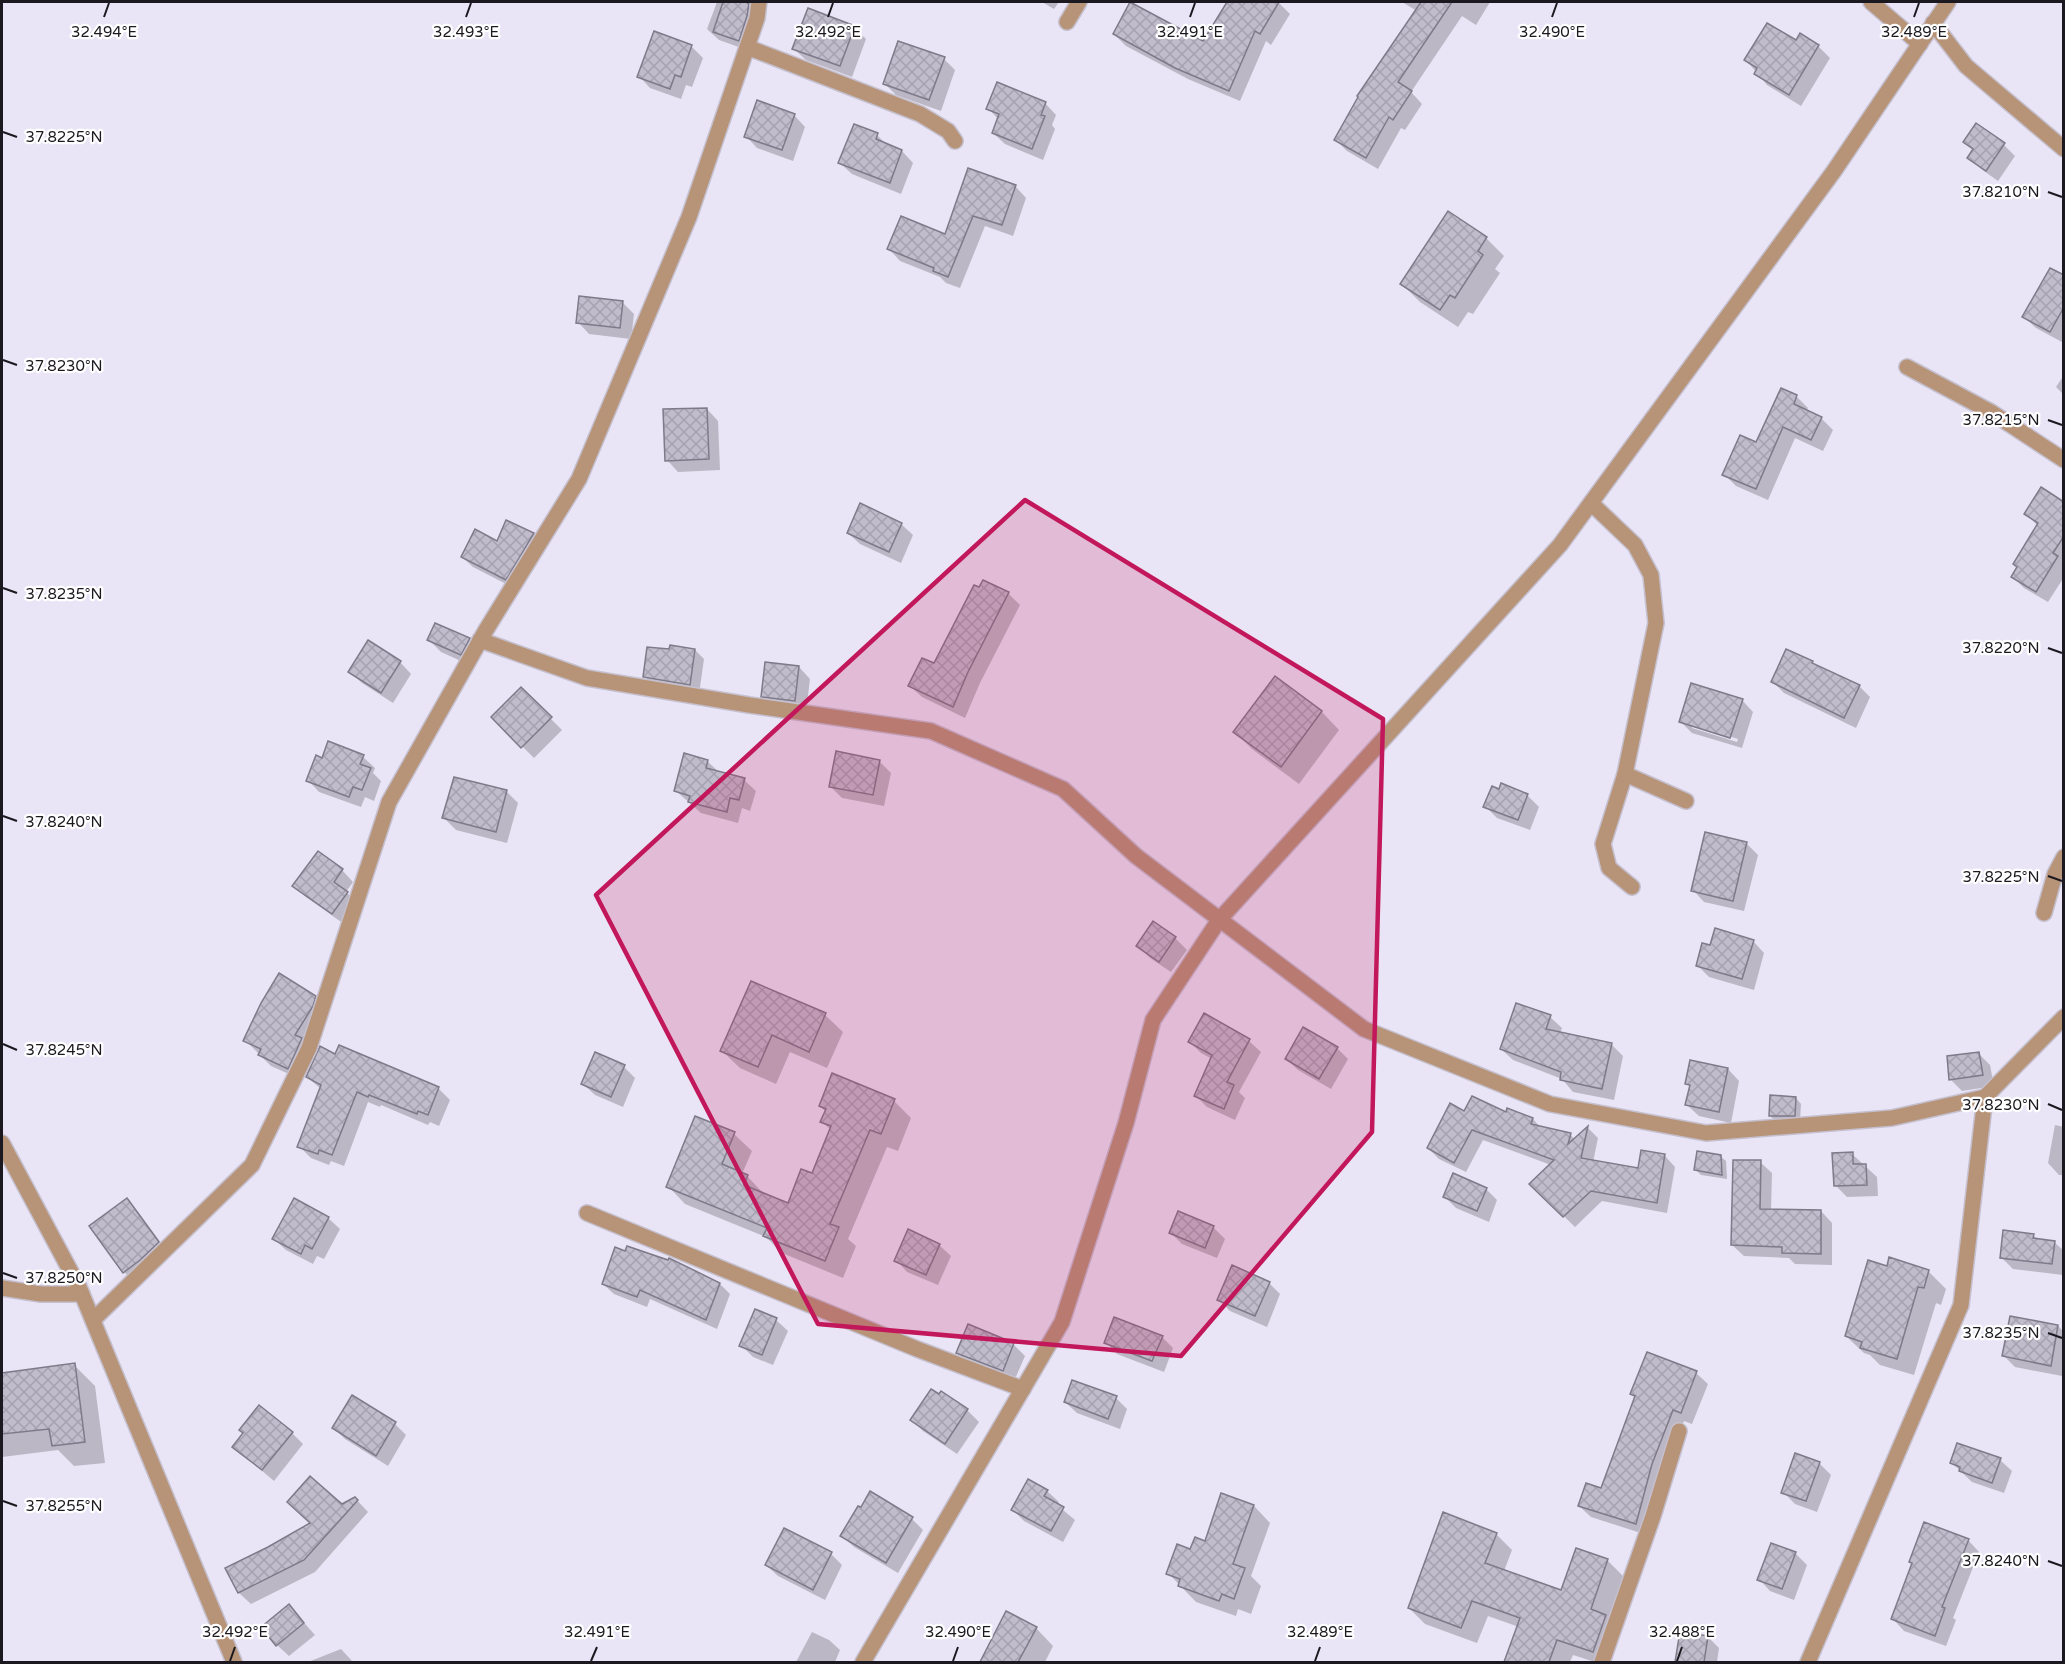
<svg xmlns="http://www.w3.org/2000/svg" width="2065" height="1664" viewBox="0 0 2065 1664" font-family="'Varela Round',sans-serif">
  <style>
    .shadow { fill: #0003; fill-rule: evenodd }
    .building { fill: url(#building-cross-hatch); stroke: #7e7a89; stroke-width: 1.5 }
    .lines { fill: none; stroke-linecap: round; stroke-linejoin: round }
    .minor-casing { stroke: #c5c0cf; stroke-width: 18 }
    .minor { stroke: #b79377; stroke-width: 15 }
    .marked { fill: #c2185b; fill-opacity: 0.2; stroke: #c2185b; stroke-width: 4.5; stroke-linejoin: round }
    .ticks { fill: none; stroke: #1b191f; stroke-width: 2 }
    .ticks-label { font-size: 15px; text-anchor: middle; fill: #1b191f; stroke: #fff; stroke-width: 4.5; stroke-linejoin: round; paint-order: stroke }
  </style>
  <defs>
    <pattern id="building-cross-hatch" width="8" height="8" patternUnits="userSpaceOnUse" patternTransform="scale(1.5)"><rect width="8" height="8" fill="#c1bccc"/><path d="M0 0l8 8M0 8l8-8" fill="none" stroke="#a5a1af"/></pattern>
  </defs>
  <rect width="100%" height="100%" fill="#eae5f6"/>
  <!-- shadow -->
  <g class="shadow">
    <polygon points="717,2 741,2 748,5 760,16 750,51 719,40 707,29"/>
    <polygon points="1042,2 1059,2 1054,9"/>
    <polygon points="1228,2 1278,2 1290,14 1271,45 1266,41 1240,101 1188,79 1126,46 1114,34 1203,43"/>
    <polygon points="1402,2 1490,2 1476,25 1462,16 1411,92 1422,104 1405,130 1401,128 1378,169 1347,151 1336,140 1417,11"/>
    <polygon points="854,27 866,39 852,77 806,60 794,49"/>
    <polygon points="655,33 692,47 703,58 692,87 686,85 681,99 650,88 639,76"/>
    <polygon points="1801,35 1818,46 1830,58 1801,106 1767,85 1746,60 1796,42"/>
    <polygon points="944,59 955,70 941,111 896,95 884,83"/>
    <polygon points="1045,103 1056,115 1052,125 1055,129 1043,160 1005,144 993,133 998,119 988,108"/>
    <polygon points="794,115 805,127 793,161 757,148 746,136"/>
    <polygon points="877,135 888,146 902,151 913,163 901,194 852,174 840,163"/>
    <polygon points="1965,142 2004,145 2015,156 1998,181 1981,169 1969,158 1974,151"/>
    <polygon points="968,170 1015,186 1026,198 1013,236 985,226 960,288 946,283 940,277 900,261 889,249 946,236"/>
    <polygon points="1486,238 1504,256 1495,269 1500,273 1473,314 1468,312 1458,327 1420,302 1402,284"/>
    <polygon points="2064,277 2064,339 2062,342 2036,328 2024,317"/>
    <polygon points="623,303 634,314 631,339 589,334 578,322"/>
    <polygon points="2064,375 2064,395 2056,387"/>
    <polygon points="1796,396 1808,408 1806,411 1821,418 1833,430 1823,451 1795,438 1768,500 1736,486 1724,474 1756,444"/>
    <polygon points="707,409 718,421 720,470 678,472 667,460"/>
    <polygon points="2064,503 2064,577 2048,602 2024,588 2013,577 2038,526 2026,514"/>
    <polygon points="507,522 534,534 543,544 516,589 473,567 462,557 498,543"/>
    <polygon points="901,524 913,535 901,563 860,544 848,533"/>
    <polygon points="980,589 1008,593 1020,605 980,683 965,718 922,697 910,686 934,665"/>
    <polygon points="436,625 469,639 481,651 472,666 441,652 429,640"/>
    <polygon points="695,650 704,659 699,694 654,686 645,677"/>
    <polygon points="1787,651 1859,686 1870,697 1856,728 1784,693 1773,682"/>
    <polygon points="400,662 411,674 393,703 362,683 350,672"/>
    <polygon points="799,667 810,679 806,712 774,708 763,696"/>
    <polygon points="1275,678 1322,712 1339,730 1299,784 1252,749 1235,732"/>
    <polygon points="521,689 562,730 534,758 493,717"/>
    <path d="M1742 700 1753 712 1742 748 1692 733 1681 722ZM1692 725 1738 739 1737 742 1692 728Z"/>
    <polygon points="363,757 375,768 373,773 381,781 374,801 365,797 361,807 319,792 308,780 323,760"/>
    <polygon points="707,761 720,773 744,780 756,791 750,811 742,808 738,823 701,813 676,791"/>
    <polygon points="879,761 891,773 884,806 842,798 830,786"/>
    <polygon points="506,791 518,803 507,843 456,830 444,818"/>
    <polygon points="1527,795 1539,807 1530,830 1497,818 1485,806"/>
    <polygon points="1746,843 1758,855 1744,911 1704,902 1693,890"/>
    <polygon points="342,870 353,882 346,892 359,904 344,924 306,897 294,885"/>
    <polygon points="1175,938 1187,950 1171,972 1150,958 1138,946"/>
    <polygon points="1753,941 1764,953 1754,990 1709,977 1697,965 1711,947"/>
    <polygon points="315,997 326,1009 300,1079 271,1066 245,1040"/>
    <polygon points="825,1015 843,1032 827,1068 790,1052 776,1084 740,1068 722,1051"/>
    <polygon points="1204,1015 1249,1041 1261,1052 1239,1092 1245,1098 1235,1120 1207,1107 1196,1096 1212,1059 1201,1053 1190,1042"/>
    <polygon points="1550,1017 1562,1028 1560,1033 1611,1044 1623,1056 1614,1100 1573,1092 1562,1079 1513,1060 1501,1049"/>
    <polygon points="340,1047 439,1089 450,1100 439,1126 430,1122 428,1125 381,1105 380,1107 368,1102 344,1166 331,1161 329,1165 311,1158 299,1146 321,1089 307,1077 336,1056"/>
    <polygon points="1337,1048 1348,1059 1331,1089 1298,1070 1286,1059"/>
    <polygon points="1979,1054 1990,1065 1994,1086 1962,1091 1950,1079"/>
    <polygon points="624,1067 635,1078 623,1107 595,1095 583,1084"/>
    <polygon points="1728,1069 1739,1081 1731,1123 1699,1116 1687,1105 1691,1088 1687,1084"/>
    <polygon points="1796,1098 1801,1104 1800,1121 1776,1121 1770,1116"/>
    <polygon points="894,1101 911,1118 898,1151 887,1147 873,1180 848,1239 856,1246 843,1278 782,1253 766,1237 685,1204 668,1186 734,1134 752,1151 742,1174 747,1176 764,1194 788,1205 813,1175 831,1130 822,1122 826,1112 820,1106"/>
    <polygon points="1508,1110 1533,1119 1541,1128 1570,1134 1575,1140 1588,1128 1598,1138 1593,1162 1639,1170 1665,1156 1675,1167 1667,1213 1602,1201 1575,1227 1531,1184 1551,1165 1483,1140 1466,1172 1439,1159 1428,1148 1465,1113 1507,1114"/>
    <polygon points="2055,1125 2064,1127 2064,1175 2059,1175 2048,1163"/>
    <polygon points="1852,1154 1877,1177 1878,1196 1847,1197 1835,1185"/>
    <polygon points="1720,1156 1726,1161 1727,1179 1701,1175 1696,1170"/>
    <polygon points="1760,1162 1772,1173 1771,1211 1821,1211 1832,1223 1832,1265 1795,1264 1789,1258 1744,1256 1732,1245"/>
    <polygon points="1486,1189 1497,1200 1489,1222 1456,1208 1445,1197"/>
    <polygon points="127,1200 138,1212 169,1254 135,1283 124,1272"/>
    <polygon points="1179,1213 1213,1227 1225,1239 1217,1258 1182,1244 1171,1233"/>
    <polygon points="328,1218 340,1229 324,1259 317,1256 313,1264 286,1250 274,1239"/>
    <polygon points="2033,1235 2038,1240 2054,1242 2064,1251 2063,1275 2013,1269 2001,1257"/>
    <polygon points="939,1245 951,1256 938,1285 907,1272 896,1260"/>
    <polygon points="1887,1267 1928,1271 1946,1289 1941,1305 1936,1303 1914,1375 1880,1365 1870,1355 1864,1353 1846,1336"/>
    <polygon points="1269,1283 1280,1294 1267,1327 1230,1311 1219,1300"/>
    <polygon points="603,1284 720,1284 730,1294 717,1329 650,1299 647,1307 614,1294"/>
    <polygon points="776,1320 788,1331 773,1365 753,1357 741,1345"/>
    <polygon points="2058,1326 2064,1332 2062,1376 2015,1367 2004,1356"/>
    <polygon points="1162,1337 1173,1348 1164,1372 1117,1354 1106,1342"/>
    <polygon points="1013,1344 1025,1356 1014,1381 969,1364 958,1353"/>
    <polygon points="74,1365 95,1386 105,1463 74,1466 58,1450 2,1457 2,1374"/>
    <polygon points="1696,1373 1708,1384 1692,1424 1684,1421 1663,1475 1647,1535 1591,1517 1579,1506 1602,1490 1636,1397 1632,1393"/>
    <polygon points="942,1393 967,1410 979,1422 957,1454 923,1431 912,1420"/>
    <polygon points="352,1398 395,1424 406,1435 388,1466 345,1439 334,1428"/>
    <polygon points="1116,1398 1127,1409 1120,1429 1077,1413 1065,1402"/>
    <polygon points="292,1433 303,1444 274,1481 234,1447"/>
    <polygon points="2000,1460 2012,1471 2004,1493 1972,1482 1952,1463"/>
    <polygon points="1819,1463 1831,1475 1817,1512 1795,1504 1783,1492"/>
    <polygon points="1047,1491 1059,1502 1057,1505 1075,1520 1063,1542 1024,1521 1013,1510"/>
    <polygon points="355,1498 368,1512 315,1572 251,1604 239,1593 227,1569 269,1548"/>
    <polygon points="1254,1506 1270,1523 1251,1576 1261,1586 1251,1614 1238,1609 1236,1616 1196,1602 1168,1573"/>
    <polygon points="912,1519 923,1530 898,1573 854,1547 842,1536"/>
    <polygon points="1496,1534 1512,1550 1504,1571 1562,1592 1577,1550 1608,1561 1624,1577 1609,1619 1621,1632 1611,1662 1595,1662 1573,1655 1570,1662 1505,1662 1519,1627 1488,1616 1477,1643 1425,1624 1409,1608"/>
    <polygon points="1968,1540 1979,1552 1953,1618 1956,1620 1946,1646 1904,1631 1893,1619 1914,1564"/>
    <polygon points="1795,1553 1807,1565 1794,1600 1770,1591 1759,1579"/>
    <polygon points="831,1554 842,1565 825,1600 778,1576 766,1565"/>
    <polygon points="289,1606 315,1635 289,1656 277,1645"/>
    <polygon points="1007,1613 1036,1628 1053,1646 1045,1662 981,1662"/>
    <polygon points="812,1632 829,1640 840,1650 835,1662 796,1662"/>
    <polygon points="1681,1633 1708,1637 1719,1648 1717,1662 1676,1662"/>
    <polygon points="341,1649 353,1662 308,1662"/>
  </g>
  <!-- building -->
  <g class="building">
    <polygon points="723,2 744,2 749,3 747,16 739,41 713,32"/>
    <polygon points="1130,2 1203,41 1227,2 1279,2 1260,34 1255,31 1229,91 1175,68 1113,34"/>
    <polygon points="1421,2 1452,2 1398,82 1412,91 1393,120 1389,117 1366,158 1334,140 1358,97 1357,96"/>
    <polygon points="808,8 855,26 840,66 792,49"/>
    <polygon points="1767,23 1796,40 1800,33 1819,45 1789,95 1754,74 1757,68 1744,60"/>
    <polygon points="654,31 692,45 681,77 675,75 670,89 637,77"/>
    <polygon points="898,41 945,57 929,100 883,84"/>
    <polygon points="997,82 1046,102 1041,115 1045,116 1032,149 992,133 999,114 986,109"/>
    <polygon points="757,100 795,114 782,150 744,137"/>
    <polygon points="1976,123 2005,143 1986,171 1967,158 1973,149 1963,142"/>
    <polygon points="854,124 878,133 876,139 902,150 890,183 838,163"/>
    <polygon points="968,168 1016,185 1002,225 973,216 948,277 933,271 934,268 887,249 901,216 945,234"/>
    <polygon points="1448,211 1487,237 1478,251 1483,255 1455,298 1450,295 1440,310 1400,284"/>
    <polygon points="2050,268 2064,275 2064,307 2050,332 2022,317"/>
    <polygon points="579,296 623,301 620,328 576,323"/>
    <polygon points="1781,388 1797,395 1794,404 1822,417 1811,440 1783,427 1756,489 1722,475 1740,435 1756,442"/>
    <polygon points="707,408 709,459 665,461 663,409"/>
    <polygon points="2041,487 2064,502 2064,536 2053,553 2058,556 2036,592 2011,577 2017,567 2013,564 2038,523 2024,514"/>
    <polygon points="860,503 902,523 889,552 847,533"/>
    <polygon points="506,520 534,533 506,580 461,557 475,529 497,541"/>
    <polygon points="983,580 1009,592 968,672 953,707 908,686 922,658 934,663 974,585 979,587"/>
    <polygon points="435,623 470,638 461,655 427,640"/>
    <polygon points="368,640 401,661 381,693 348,672"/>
    <polygon points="670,645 695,649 690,685 643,677 647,647 669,649"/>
    <polygon points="1786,649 1813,661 1812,663 1860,685 1844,718 1771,682"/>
    <polygon points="765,662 799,666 795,701 761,697"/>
    <polygon points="1275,676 1322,711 1281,767 1233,732"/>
    <polygon points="1691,683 1743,699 1730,738 1679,722"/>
    <polygon points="521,687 552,717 521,748 491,717"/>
    <polygon points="328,741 364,755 360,764 371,768 362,790 353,787 349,797 306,781 316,755 322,758"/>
    <polygon points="836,751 880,760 873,795 829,787"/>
    <polygon points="684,753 708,760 706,768 745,778 739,800 730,798 727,812 688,802 690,796 674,791"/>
    <polygon points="454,777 507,790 496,832 442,818"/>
    <polygon points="1501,783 1528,794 1518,820 1483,807 1492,786 1499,789"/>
    <polygon points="1705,832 1747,842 1733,901 1691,891"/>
    <polygon points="318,851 343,869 334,882 348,892 332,914 292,886"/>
    <polygon points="1153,921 1176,937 1159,962 1136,946"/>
    <polygon points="1715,928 1754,940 1742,979 1696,966 1702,943 1710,945"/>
    <polygon points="279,973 316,996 313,1006 295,1035 302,1038 288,1069 258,1055 261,1049 243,1041 261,1003"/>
    <polygon points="751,981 826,1013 809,1052 772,1035 758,1067 720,1051"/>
    <polygon points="1516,1003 1551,1015 1546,1029 1612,1043 1602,1089 1560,1080 1561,1072 1500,1049"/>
    <polygon points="1204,1013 1250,1039 1227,1082 1234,1085 1224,1109 1194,1096 1212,1055 1188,1042"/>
    <polygon points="1303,1027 1338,1047 1319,1079 1285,1059"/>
    <polygon points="339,1045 439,1087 428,1115 418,1111 417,1114 369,1095 368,1097 357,1092 332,1155 319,1150 318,1154 297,1147 321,1085 306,1077 320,1046 335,1054"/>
    <polygon points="595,1052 625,1065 611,1097 581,1084"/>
    <polygon points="1979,1052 1983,1075 1949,1080 1947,1056"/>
    <polygon points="1690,1060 1728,1068 1719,1112 1685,1105 1690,1085 1685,1084"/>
    <polygon points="832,1073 895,1099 881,1134 870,1130 856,1163 830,1224 839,1227 825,1261 763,1236 767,1228 666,1187 695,1116 735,1132 722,1164 748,1175 744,1185 788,1203 801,1169 812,1173 831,1126 820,1122 826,1109 819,1106"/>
    <polygon points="1770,1095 1796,1097 1795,1116 1769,1116"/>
    <polygon points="1472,1096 1506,1112 1507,1108 1533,1118 1531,1124 1571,1133 1568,1144 1588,1126 1581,1158 1638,1168 1641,1150 1665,1154 1657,1203 1591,1191 1563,1217 1529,1184 1554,1160 1472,1130 1454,1163 1427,1148 1450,1103 1464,1111"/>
    <polygon points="1697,1151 1721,1155 1722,1175 1694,1170"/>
    <polygon points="1853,1152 1853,1164 1866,1164 1867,1185 1834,1186 1832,1153"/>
    <polygon points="1733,1160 1761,1160 1760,1209 1821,1210 1821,1254 1782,1253 1782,1247 1731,1245"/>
    <polygon points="1453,1173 1487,1188 1477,1211 1443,1197"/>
    <polygon points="127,1198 159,1242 140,1260 123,1273 89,1226"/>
    <polygon points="294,1198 329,1217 312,1249 305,1245 301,1254 272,1239"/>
    <polygon points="1178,1211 1214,1226 1205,1248 1169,1233"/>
    <polygon points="908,1229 940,1244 926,1275 894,1261"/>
    <polygon points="2003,1230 2034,1234 2033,1238 2055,1241 2052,1264 2000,1258"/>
    <polygon points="627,1246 668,1260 669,1258 720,1283 706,1320 640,1290 637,1297 602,1284 615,1247 625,1251"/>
    <polygon points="1889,1257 1929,1270 1924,1288 1918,1287 1897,1359 1860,1348 1862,1342 1845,1336 1868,1260 1887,1266"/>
    <polygon points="1232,1265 1270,1282 1255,1316 1217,1300"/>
    <polygon points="755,1309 777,1318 762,1355 739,1346"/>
    <polygon points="2010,1316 2058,1325 2051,1366 2002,1356"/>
    <polygon points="1114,1317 1163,1336 1152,1361 1104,1343"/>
    <polygon points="968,1324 1014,1343 1003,1371 956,1353"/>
    <polygon points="1647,1352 1697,1371 1681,1413 1673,1410 1652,1464 1636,1524 1578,1506 1586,1483 1601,1488 1635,1396 1630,1394"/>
    <polygon points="75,1363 85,1442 52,1446 49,1429 2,1434 2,1373"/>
    <polygon points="1072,1380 1117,1396 1108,1419 1064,1402"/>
    <polygon points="931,1389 939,1394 941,1391 968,1409 945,1444 910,1420"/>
    <polygon points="352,1395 396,1422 376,1456 332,1428"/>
    <polygon points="259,1405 293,1432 262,1470 232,1447 243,1433 239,1430"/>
    <polygon points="1957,1443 2001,1458 1992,1483 1959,1471 1960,1467 1950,1463"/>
    <polygon points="1795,1453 1820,1462 1806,1501 1781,1493"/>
    <polygon points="310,1476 342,1504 355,1497 358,1500 304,1560 238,1593 225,1568 268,1547 310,1523 287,1502"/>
    <polygon points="1028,1479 1048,1490 1044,1496 1064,1507 1051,1531 1011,1510"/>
    <polygon points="870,1491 913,1517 886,1563 840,1536 858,1506 861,1507"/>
    <polygon points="1221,1493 1254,1505 1233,1564 1245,1568 1234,1599 1222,1594 1219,1601 1178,1586 1180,1579 1166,1574 1177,1544 1190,1549 1195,1537 1205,1541"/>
    <polygon points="1443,1512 1497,1533 1485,1563 1561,1590 1576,1548 1608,1559 1591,1609 1606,1615 1593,1652 1557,1640 1549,1662 1504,1662 1520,1618 1472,1601 1461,1628 1408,1608"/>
    <polygon points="1924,1522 1969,1539 1942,1607 1945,1608 1935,1636 1891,1619 1912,1563 1909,1562"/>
    <polygon points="784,1528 832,1552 813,1590 765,1565"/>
    <polygon points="1771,1543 1796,1552 1782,1589 1757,1580"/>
    <polygon points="289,1604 304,1623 276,1646 261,1627"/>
    <polygon points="1006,1611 1037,1627 1018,1662 980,1662"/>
    <polygon points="1680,1631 1708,1636 1704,1662 1675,1662"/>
  </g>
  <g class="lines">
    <!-- minor casing -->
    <g class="minor-casing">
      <g id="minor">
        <polyline points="1871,2 1920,44"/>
        <polyline points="1067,22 1079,2"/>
        <polyline points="1933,23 1966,66 2064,149"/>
        <polyline points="747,47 920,114 948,131 955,141"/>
        <polyline points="1907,367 1991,412 2064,460"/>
        <polyline points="1591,503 1635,545 1651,575 1656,623 1625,774 1603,844 1609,868 1632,887"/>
        <polyline points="480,640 587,678 749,705 931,731 1063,789 1136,856 1364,1029 1550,1104 1706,1133 1892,1118 1985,1097 2064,1017"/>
        <polyline points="1625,774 1686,801"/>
        <polyline points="2044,913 2055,874 2064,857"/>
        <polyline points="2,1143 79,1287 234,1662"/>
        <polyline points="587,1213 917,1349 1023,1389"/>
        <polyline points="2,1288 41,1294 82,1294"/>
        <polyline points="93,1320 252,1165 309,1048 389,802 486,630 579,479 689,217 757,18 759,2"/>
        <polyline points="863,1662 1062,1322 1126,1123 1153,1020 1219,920 1560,545 1834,171 1948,2"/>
        <polyline points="1602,1662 1653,1516 1679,1431"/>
        <polyline points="1808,1662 1961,1305 1985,1097"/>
      </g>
    </g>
    <!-- minor -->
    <use href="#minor" class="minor"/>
  </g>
  <!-- marked area -->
  <path class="marked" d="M1025 500 1383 719 1372 1132 1181 1356 818 1324 596 895Z"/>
  <!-- ticks -->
  <path class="ticks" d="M104 17 109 3M466 17 471 3M828 17 833 3M1190 17 1195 3M1552 17 1557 3M1914 17 1919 3M3 132 17 137M2048 192 2062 197M3 360 17 365M2048 420 2062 425M3 588 17 593M2048 648 2062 653M3 816 17 821M2048 876 2062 881M3 1044 17 1050M2048 1104 2062 1110M3 1273 17 1278M2048 1333 2062 1338M3 1501 17 1506M2048 1561 2062 1566M230 1661 235 1647M591 1661 597 1647M953 1661 958 1647M1315 1661 1320 1647M1677 1661 1682 1647"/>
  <g class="ticks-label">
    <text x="104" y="37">32.494°E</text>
    <text x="466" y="37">32.493°E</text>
    <text x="828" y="37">32.492°E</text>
    <text x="1190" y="37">32.491°E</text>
    <text x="1552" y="37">32.490°E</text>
    <text x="1914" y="37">32.489°E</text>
    <text x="64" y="142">37.8225°N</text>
    <text x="2001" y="197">37.8210°N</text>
    <text x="64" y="371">37.8230°N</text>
    <text x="2001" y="425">37.8215°N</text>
    <text x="64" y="599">37.8235°N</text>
    <text x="2001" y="653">37.8220°N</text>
    <text x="64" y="827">37.8240°N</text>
    <text x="2001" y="882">37.8225°N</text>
    <text x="64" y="1055">37.8245°N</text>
    <text x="2001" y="1110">37.8230°N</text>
    <text x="64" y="1283">37.8250°N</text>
    <text x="2001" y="1338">37.8235°N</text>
    <text x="64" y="1511">37.8255°N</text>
    <text x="2001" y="1566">37.8240°N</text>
    <text x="235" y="1637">32.492°E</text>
    <text x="597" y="1637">32.491°E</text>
    <text x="958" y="1637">32.490°E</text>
    <text x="1320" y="1637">32.489°E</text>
    <text x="1682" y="1637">32.488°E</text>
  </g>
  <!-- border -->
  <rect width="2065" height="1664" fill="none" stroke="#1b191f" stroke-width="6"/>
</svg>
